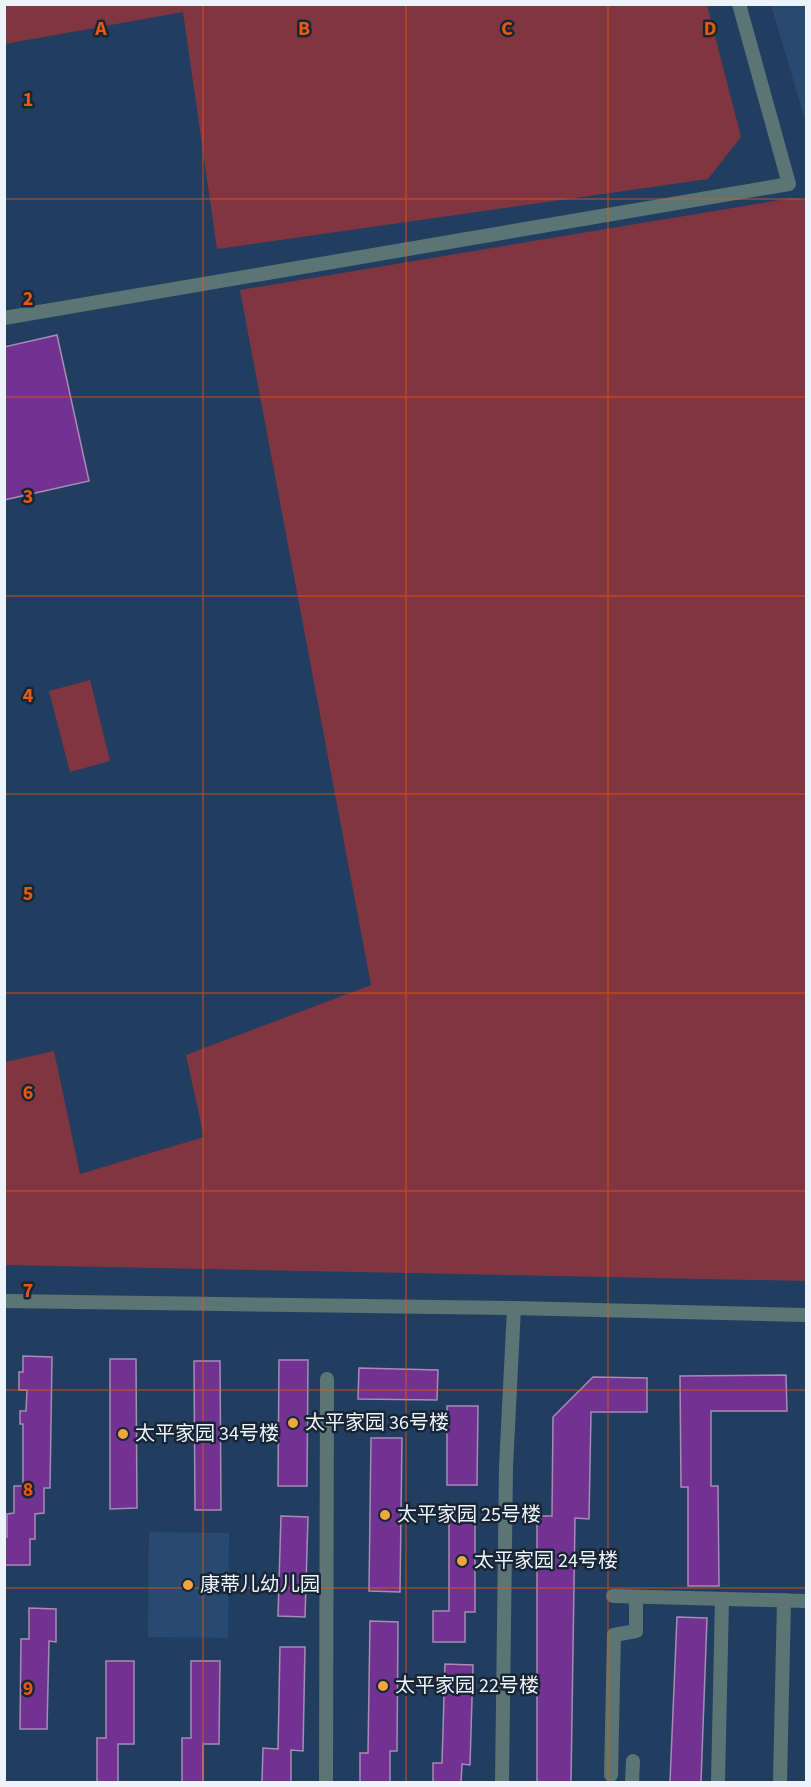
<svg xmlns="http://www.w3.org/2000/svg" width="811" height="1787" viewBox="0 0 811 1787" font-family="'Source Sans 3','Noto Sans SC',sans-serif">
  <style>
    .built { fill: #284a71 }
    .green { fill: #813541 }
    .building { fill: #723291; stroke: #a68bb5; stroke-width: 1.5 }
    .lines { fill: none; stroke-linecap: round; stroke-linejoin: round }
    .minor { stroke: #5b7574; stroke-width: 14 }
    .grid { fill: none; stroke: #e8590c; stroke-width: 1.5; stroke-opacity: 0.55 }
    .poi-dot { fill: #eea73d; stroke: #182534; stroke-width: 2 }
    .labels { text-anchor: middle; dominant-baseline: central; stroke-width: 5; stroke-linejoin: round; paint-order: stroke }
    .poi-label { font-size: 20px; fill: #ecf3fb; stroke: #182534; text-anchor: start }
    .grid-label { font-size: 20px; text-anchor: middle; font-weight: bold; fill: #e8590c; stroke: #182534; stroke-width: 5; stroke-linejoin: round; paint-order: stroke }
  </style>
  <rect width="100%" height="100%" fill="#213e60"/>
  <!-- built -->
  <g class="built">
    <polygon points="771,5 806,5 806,123"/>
    <polygon points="149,1532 229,1533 228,1638 148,1637"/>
  </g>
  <!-- green -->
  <g class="green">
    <polygon points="5,4 707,5 741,137 708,179 217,249 183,12 5,44"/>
    <polygon points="792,198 806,200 806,1281 5,1265 5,1062 54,1051 80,1174 204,1137 186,1055 371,985 240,290"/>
    <polygon points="90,680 110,761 70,772 49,691"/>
  </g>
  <!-- building -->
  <g class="building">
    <polygon points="57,335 89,481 4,500 4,347"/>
    <polygon points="23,1356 52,1357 50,1488 44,1488 44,1513 35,1514 35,1539 30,1539 30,1565 4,1565 4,1537 7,1537 7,1514 14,1513 14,1486 23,1486 23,1424 20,1424 20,1411 26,1411 27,1390 19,1390 19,1372 23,1372"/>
    <polygon points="110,1359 136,1359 137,1508 110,1509"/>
    <polygon points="279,1360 308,1360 307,1486 278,1486"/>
    <polygon points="194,1361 220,1361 221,1510 195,1510"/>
    <polygon points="359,1368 438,1370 437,1400 358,1399"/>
    <polygon points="786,1375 787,1411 711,1411 711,1486 718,1486 719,1586 688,1586 688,1487 681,1487 680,1376"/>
    <polygon points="593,1377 647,1378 647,1412 591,1412 589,1519 575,1518 571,1782 537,1782 537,1516 552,1516 553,1417"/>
    <polygon points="447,1406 478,1406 477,1485 447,1485"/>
    <polygon points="371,1438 402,1438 400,1592 369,1591"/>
    <polygon points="449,1510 475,1510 475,1612 465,1612 465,1642 433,1642 433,1611 449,1611"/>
    <polygon points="281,1516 308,1517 305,1617 278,1616"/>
    <polygon points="29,1608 56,1609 56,1642 49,1641 47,1729 20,1729 21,1639 29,1639"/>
    <polygon points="677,1617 707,1618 701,1782 670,1782"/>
    <polygon points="370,1621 398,1622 397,1751 390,1751 390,1782 360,1782 360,1753 368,1753"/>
    <polygon points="280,1647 305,1647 303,1751 291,1750 291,1782 262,1782 263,1748 278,1749"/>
    <polygon points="106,1661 134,1661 134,1744 118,1744 118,1782 97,1782 97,1738 106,1738"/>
    <polygon points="191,1661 220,1661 219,1744 203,1744 203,1782 182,1782 182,1738 191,1738"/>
    <polygon points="445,1664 473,1665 470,1765 462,1764 461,1782 433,1782 433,1763 442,1763"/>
  </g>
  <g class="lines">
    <!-- minor -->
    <g class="minor">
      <polyline points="4,318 789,184 739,4"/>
      <polyline points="4,1301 514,1308 806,1315"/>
      <polyline points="613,1596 806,1601"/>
      <polyline points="611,1775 614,1635 636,1631 636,1597"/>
      <polyline points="326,1782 327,1379"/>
      <polyline points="502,1782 506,1467 514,1308"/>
      <polyline points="632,1782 633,1761"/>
      <polyline points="718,1782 722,1599"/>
      <polyline points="780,1782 784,1600"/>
    </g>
  </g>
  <!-- grid -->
  <path class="grid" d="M203 4V1782M406 4V1782M608 4V1782M4 199H806M4 397H806M4 596H806M4 794H806M4 993H806M4 1191H806M4 1390H806M4 1588H806"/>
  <!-- markers -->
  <g class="poi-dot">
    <circle cx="293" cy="1423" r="6"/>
    <circle cx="123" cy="1434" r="6"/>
    <circle cx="385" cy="1515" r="6"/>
    <circle cx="462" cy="1561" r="6"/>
    <circle cx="188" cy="1585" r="6"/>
    <circle cx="383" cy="1686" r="6"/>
  </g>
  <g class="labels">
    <!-- poi labels -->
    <g class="poi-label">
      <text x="305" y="1423">太平家园 36号楼</text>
      <text x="135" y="1434">太平家园 34号楼</text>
      <text x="397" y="1515">太平家园 25号楼</text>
      <text x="474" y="1561">太平家园 24号楼</text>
      <text x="200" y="1585">康蒂儿幼儿园</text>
      <text x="395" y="1686">太平家园 22号楼</text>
    </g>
  </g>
  <g class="grid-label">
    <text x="101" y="35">A</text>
    <text x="304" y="35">B</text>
    <text x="507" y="35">C</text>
    <text x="710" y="35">D</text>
    <text x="28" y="106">1</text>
    <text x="28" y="305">2</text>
    <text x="28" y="503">3</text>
    <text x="28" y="702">4</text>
    <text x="28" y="900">5</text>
    <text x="28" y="1099">6</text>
    <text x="28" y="1297">7</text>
    <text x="28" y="1496">8</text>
    <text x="28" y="1695">9</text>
  </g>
  <!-- border -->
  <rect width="811" height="1787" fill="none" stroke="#ecf3fb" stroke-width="12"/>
</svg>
